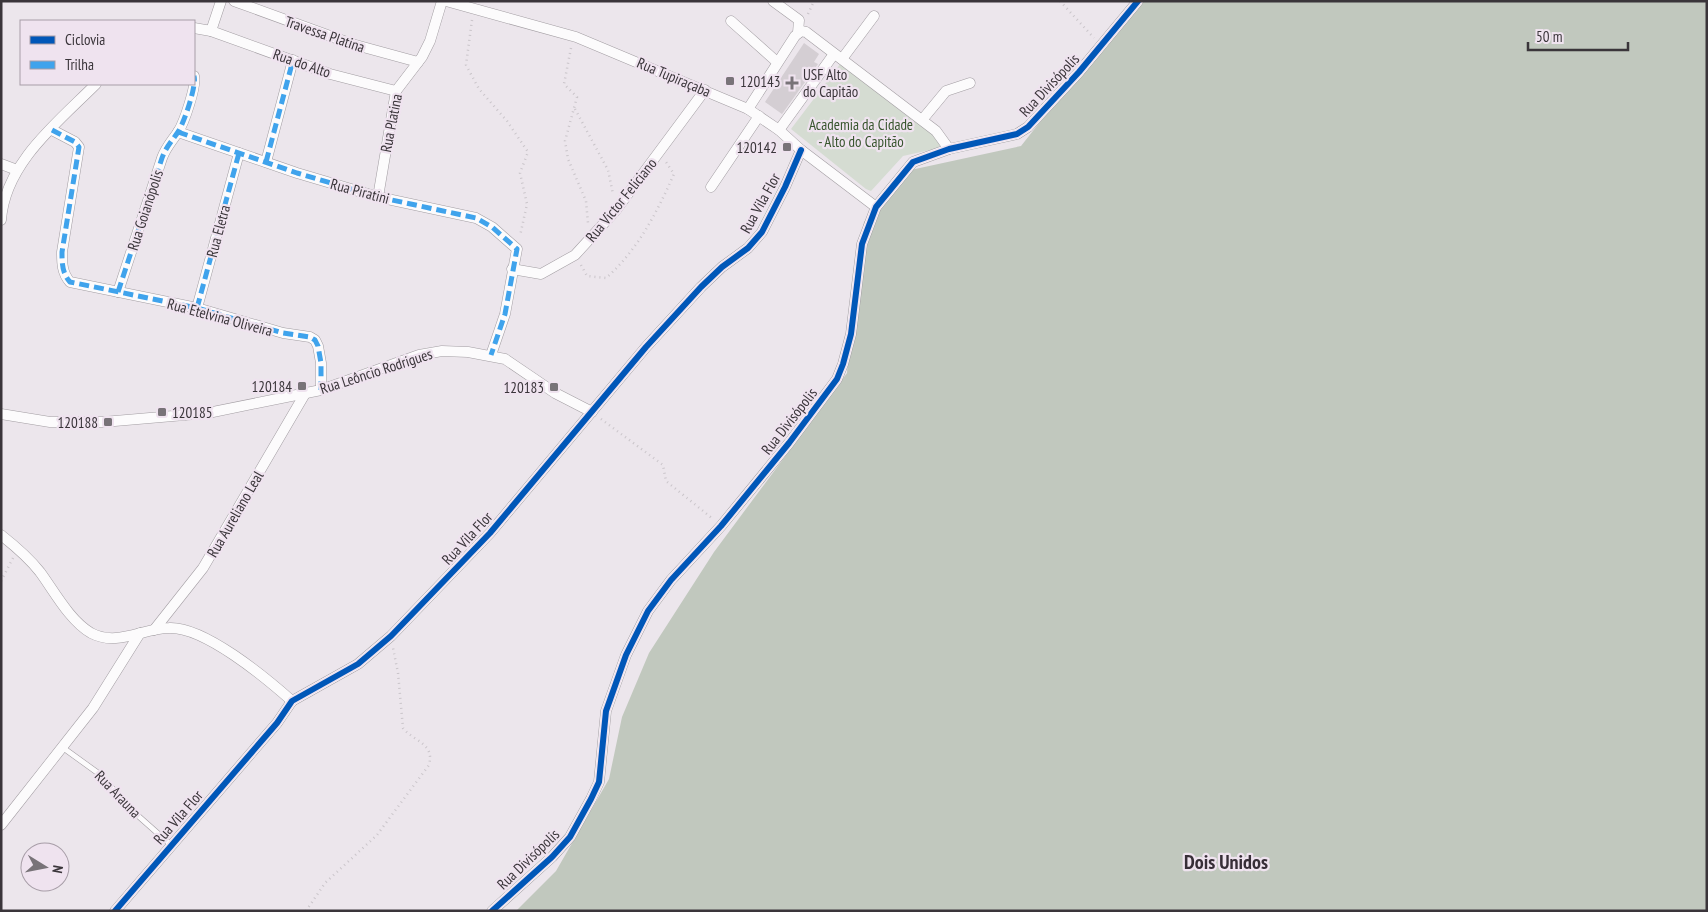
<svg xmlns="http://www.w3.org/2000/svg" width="1708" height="912" viewBox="0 0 1708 912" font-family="'PT Sans Narrow',sans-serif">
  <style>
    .green { fill: #d5dcd2 }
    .forest { fill: #c1c8be }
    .building { fill: #d4ced3 }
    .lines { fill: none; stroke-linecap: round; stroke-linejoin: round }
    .service-casing { stroke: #a29da2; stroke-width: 6 }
    .minor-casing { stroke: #a29da2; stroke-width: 11 }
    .path { stroke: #cac5ca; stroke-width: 2.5; stroke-dasharray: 1 4; stroke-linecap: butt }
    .service { stroke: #fcfbfc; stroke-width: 5 }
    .minor { stroke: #fcfbfc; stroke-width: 10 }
    .quiet { stroke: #3fa3ec; stroke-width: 5; stroke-dasharray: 10 5; stroke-linecap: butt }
    .cycleway-casing { stroke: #efe3ef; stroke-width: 9 }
    .cycleway { stroke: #0057b8; stroke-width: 6 }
    .poi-dot { fill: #787378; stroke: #efe3ef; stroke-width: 2 }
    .labels { text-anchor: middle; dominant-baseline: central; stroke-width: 4.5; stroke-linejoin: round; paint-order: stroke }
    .street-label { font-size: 15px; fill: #3a353a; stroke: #efe3ef }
    .poi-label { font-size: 15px; fill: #3a353a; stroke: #efe3ef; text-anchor: end }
    .park-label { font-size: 15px; fill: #38552e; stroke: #efe3ef }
    .district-label { font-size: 20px; font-weight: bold; fill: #372e37; stroke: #efe3ef }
  </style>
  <rect width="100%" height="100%" fill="#ece6ec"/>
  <!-- green -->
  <polygon class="green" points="841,63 912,120 931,131 940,144 939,148 903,156 871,191 866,189 791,129"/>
  <!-- forest -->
  <polygon class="forest" points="1139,1 1707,1 1707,911 516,911 556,871 609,779 622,717 649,653 714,552 847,373 853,280 864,222 906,171 1021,146 1105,40"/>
  <!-- building -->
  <polygon class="building" points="804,43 819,54 814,62 818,64 782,114 765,102"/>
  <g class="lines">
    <!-- service casing -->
    <g class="service-casing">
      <polyline id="service" points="62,747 98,773 136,814 171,845"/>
    </g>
    <!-- minor casing -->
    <g class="minor-casing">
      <g id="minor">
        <polyline points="234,1 352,44 418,62"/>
        <polyline points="446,1 576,37 748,109 779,130 801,150 876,207"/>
        <polyline points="773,1 799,20 798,33"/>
        <polyline points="731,21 777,62"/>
        <polyline points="194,28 211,31 221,1"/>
        <polyline points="211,31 330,74 396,91"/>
        <polyline points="842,59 874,16"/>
        <polyline points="748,109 795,36 801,31 806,32 936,131 949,149"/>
        <polyline points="922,120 946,91 970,83"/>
        <path d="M52 130 75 142 79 147 62 252C62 263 62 273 70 282L197 308 283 333 310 337 315 340 318 346 321 363V390"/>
        <polyline points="779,130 834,54"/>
        <polyline points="178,132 297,173 378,197 476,218 492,227 517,249 505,314 491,355"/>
        <polyline points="266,162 293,60"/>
        <polyline points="1,164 17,170"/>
        <polyline points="711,187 759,116"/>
        <polyline points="378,197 396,91 422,57 430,41 442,1"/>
        <path d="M1 220C5 163 58 122 96 84"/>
        <polyline points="512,269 541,274 575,255 616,210 705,90"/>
        <path d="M118 292 162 158C166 147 172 141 178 132 184 123 197 85 194 76"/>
        <polyline points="197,308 239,153"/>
        <polyline points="1,414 50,422 103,422 208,413 321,390 419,355 442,351 468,352 505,359 555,393 592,412"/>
        <path d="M1 535C15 546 29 558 40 572 54 591 70 621 91 633 117 647 143 628 169 628 204 626 266 678 292 701"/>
        <polyline points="154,630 203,568 306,392"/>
        <polyline points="1,825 93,708 140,633"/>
        <polyline points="115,911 277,723 292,701 358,664 391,636 490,533 646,347 701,287 722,267 748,248 762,232 785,187 801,150"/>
        <polyline points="492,911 552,857 570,837 591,799 599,782 606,711 626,655 648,611 671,580 721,526 789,443 837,379 843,364 851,334 862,244 876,207 913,162 949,149 1017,134 1028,127 1079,72 1138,1"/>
      </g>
    </g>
    <!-- path -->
    <g class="path">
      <polyline points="1060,1 1094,38"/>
      <polyline points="808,14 814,1"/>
      <polyline points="472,20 466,65 479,89 507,121 528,152 520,173 527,204 520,236"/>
      <polyline points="571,48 564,84 577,97 565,141 568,159 586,201 588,223"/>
      <polyline points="575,109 608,170 613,194"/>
      <path d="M581 265 587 276 606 278C638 250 657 212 674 174L666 162"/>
      <polyline points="601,419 663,465 666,481 713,519"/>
      <polyline points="1,581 13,558"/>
      <path d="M306 911 325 883 377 835 429 765C435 743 414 742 403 728L398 673 393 648"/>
    </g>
    <!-- service -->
    <use href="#service" class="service"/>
    <!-- minor -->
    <use href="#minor" class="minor"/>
    <!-- quiet -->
    <g class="quiet">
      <path d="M52 130 75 142 79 147 62 252C62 263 62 273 70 282L197 308 283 333 310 337 315 340 318 346 321 363V390"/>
      <polyline points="178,132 297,173 378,197 476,218 492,227 517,249 505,314 491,355"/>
      <polyline points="266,162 293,60"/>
      <path d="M118 292 162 158C166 147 172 141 178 132 184 123 197 85 194 76"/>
      <polyline points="197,308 239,153"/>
    </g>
    <!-- cycleway casing -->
    <g class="cycleway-casing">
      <g id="cycleway">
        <polyline points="115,911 277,723 292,701 358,664 391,636 490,533 646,347 701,287 722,267 748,248 762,232 785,187 801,150"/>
        <polyline points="492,911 552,857 570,837 591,799 599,782 606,711 626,655 648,611 671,580 721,526 789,443 837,379 843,364 851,334 862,244 876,207 913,162 949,149 1017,134 1028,127 1079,72 1138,1"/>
      </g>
    </g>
    <!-- cycleway -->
    <use href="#cycleway" class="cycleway"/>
  </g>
  <!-- markers -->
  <g class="poi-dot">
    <rect x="725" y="76" width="10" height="10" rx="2.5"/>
    <path d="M789.5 75.5h5v5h5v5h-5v5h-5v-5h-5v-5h5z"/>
    <rect x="782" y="142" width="10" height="10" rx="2.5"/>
    <rect x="297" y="381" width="10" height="10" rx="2.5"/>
    <rect x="549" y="382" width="10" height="10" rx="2.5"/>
    <rect x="157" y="407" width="10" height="10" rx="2.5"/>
    <rect x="103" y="417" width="10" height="10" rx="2.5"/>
  </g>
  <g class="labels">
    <!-- street labels -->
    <g class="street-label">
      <text transform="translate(325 34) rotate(19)">Travessa Platina</text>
      <text transform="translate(302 63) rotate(19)">Rua do Alto</text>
      <text transform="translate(674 77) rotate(23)">Rua Tupiraçaba</text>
      <text transform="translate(1049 85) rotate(-47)">Rua Divisópolis</text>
      <text transform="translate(391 123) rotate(-79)">Rua Platina</text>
      <text transform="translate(360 191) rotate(15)">Rua Piratini</text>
      <text transform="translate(621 200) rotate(-51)">Rua Victor Feliciano</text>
      <text transform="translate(760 203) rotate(-61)">Rua Vila Flor</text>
      <text transform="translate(145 210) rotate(-72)">Rua Goianópolis</text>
      <text transform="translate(218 231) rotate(-75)">Rua Eletra</text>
      <text transform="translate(220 317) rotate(15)">Rua Etelvina Oliveira</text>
      <text transform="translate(376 371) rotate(-18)">Rua Leôncio Rodrigues</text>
      <text transform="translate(789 421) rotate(-52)">Rua Divisópolis</text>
      <text transform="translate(235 514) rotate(-60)">Rua Aureliano Leal</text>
      <text transform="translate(467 538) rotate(-47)">Rua Vila Flor</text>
      <text transform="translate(118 794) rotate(46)">Rua Arauna</text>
      <text transform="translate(178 817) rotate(-49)">Rua Vila Flor</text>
      <text transform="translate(528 859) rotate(-44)">Rua Divisópolis</text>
    </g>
    <!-- poi labels -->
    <g class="poi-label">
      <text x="803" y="74" text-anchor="start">USF Alto<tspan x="803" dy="17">do Capitão</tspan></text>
      <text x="740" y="81" text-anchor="start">120143</text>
      <text x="777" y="147">120142</text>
      <text x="292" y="386">120184</text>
      <text x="544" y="387">120183</text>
      <text x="172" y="412" text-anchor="start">120185</text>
      <text x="98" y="422">120188</text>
    </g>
    <!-- park labels -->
    <g class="park-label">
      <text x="861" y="124">Academia da Cidade<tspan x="861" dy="17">- Alto do Capitão</tspan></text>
    </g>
    <!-- district labels -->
    <g class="district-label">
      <text x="1226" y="862">Dois Unidos</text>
    </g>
  </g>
  <!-- border -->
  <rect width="1708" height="912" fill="none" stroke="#3a353a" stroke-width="5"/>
  <!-- legend -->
  <rect x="20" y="20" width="175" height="65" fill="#efe3ef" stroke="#a79da7"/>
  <rect x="30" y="36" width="25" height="8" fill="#0057b8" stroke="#a79da7"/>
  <text x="65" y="45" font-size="15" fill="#3a353a">Ciclovia</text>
  <rect x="30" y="61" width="25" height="8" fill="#3fa3ec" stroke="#a79da7"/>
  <text x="65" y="70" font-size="15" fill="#3a353a">Trilha</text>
  <!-- north arrow -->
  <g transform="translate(45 867) rotate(100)"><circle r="24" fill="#efe3ef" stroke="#a79da7"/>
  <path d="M0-4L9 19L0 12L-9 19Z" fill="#787378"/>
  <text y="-8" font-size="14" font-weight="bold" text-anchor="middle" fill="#3a353a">N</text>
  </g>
  <!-- scale -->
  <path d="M1528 42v8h100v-8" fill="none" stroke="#3a353a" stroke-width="2.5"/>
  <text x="1536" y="42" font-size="15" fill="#3a353a" stroke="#efe3ef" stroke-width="4" paint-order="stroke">50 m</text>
</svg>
